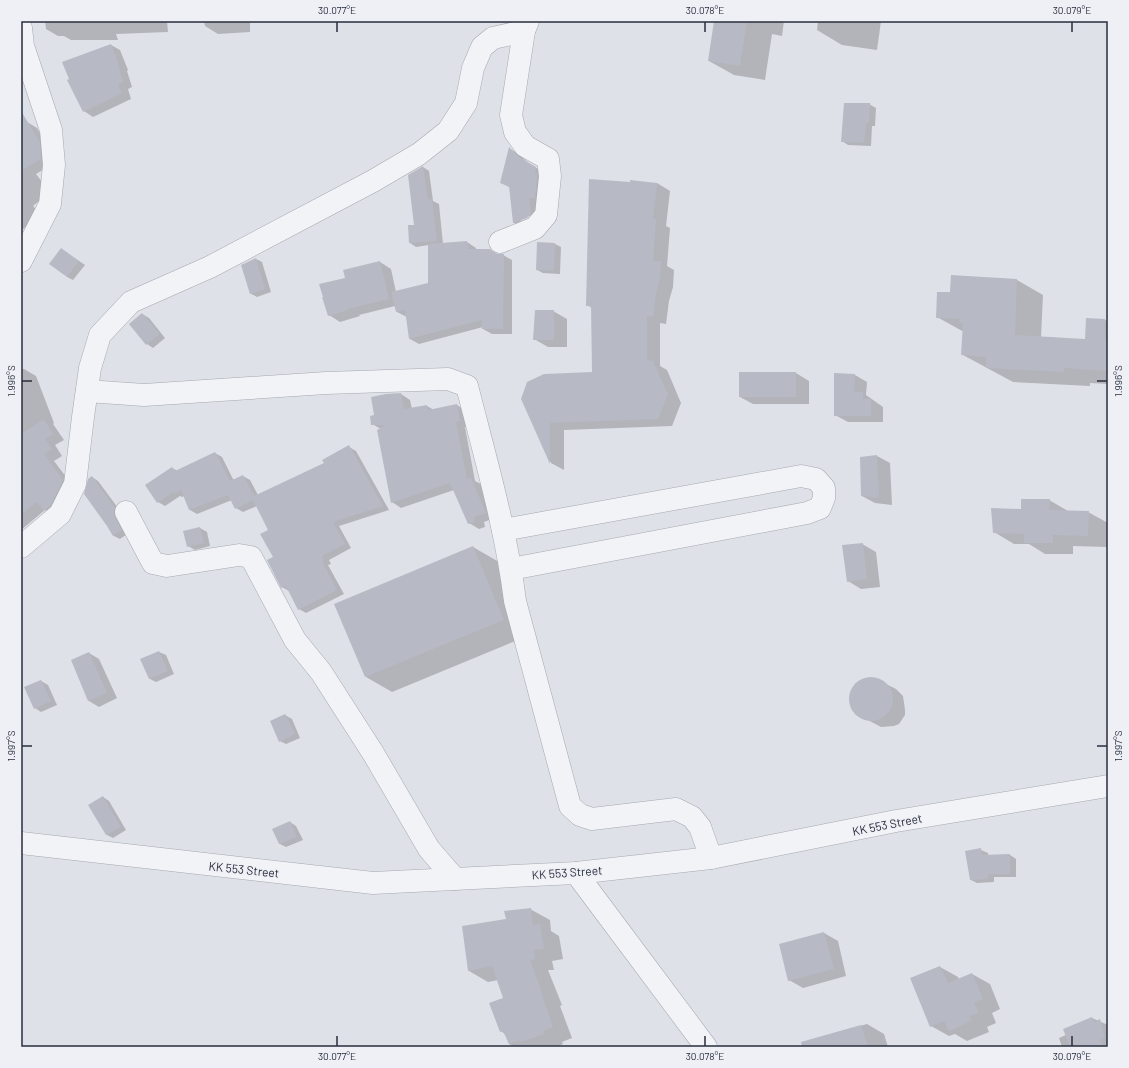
<svg xmlns="http://www.w3.org/2000/svg" width="1129" height="1068" viewBox="0 0 1129 1068" font-family="Barlow,sans-serif">
  <style>
    .shadow { fill: #0003; fill-rule: evenodd }
    .building { fill: #b7bac4 }
    .lines { fill: none; stroke-linecap: round; stroke-linejoin: round }
    .minor-casing { stroke: #a5a8b2; stroke-width: 23 }
    .minor { stroke: #f2f3f6; stroke-width: 22 }
    .ticks { fill: none; stroke: #292e3e; stroke-width: 1.5 }
    .labels { text-anchor: middle; dominant-baseline: central; stroke-width: 3; stroke-linejoin: round; paint-order: stroke }
    .street-label { font-size: 12px; fill: #292e3e; stroke: #eef0f5 }
    .neatline { fill: none; stroke: #292e3e; stroke-width: 1.5 }
    .ticks-label { font-size: 10px; text-anchor: middle; fill: #292e3e }
  </style>
  <rect width="100%" height="100%" fill="#dfe1e8"/>
  <!-- shadow -->
  <g class="shadow">
    <polygon points="45,21 167,21 168,32 116,34 118,40 71,40 64,36 58,36 46,29"/>
    <polygon points="204,21 250,21 250,32 218,34 205,26"/>
    <polygon points="715,21 784,21 782,36 772,34 765,80 734,75 709,61"/>
    <polygon points="818,21 881,21 877,50 842,45 817,30"/>
    <polygon points="111,45 120,50 128,70 127,71 132,87 128,89 131,99 93,117 84,111"/>
    <polygon points="869,104 876,108 875,126 872,126 871,146 848,145 842,141"/>
    <polygon points="27,122 37,128 49,149 51,165 36,174 49,191 49,193 33,206 40,214 21,231 21,125"/>
    <path d="M510 149 519 154 528 163 545 173 540 219 523 228 514 223 511 188 501 183ZM532 215V217L521 221V219Z"/>
    <polygon points="423,167 429,171 433,201 439,204 443,244 467,242 476,248 476,250 490,250 499,255 503,255 512,260 512,334 492,334 483,329 483,327 419,344 410,339 407,317 397,312 395,306 359,315 360,316 340,322 329,315 346,278 380,262 391,269 396,292 429,284 429,245 416,247 410,243 415,226"/>
    <polygon points="657,183 670,191 666,226 670,228 667,266 674,270 673,287 669,301 666,324 660,323 660,366 667,370 681,403 672,426 564,430 564,470 551,463 522,399 593,373 592,308 587,305"/>
    <polygon points="555,244 561,247 560,274 543,273 537,270"/>
    <polygon points="61,249 85,265 73,280 67,277"/>
    <polygon points="256,259 262,262 271,292 257,297 250,293"/>
    <polygon points="952,276 1017,280 1043,295 1041,337 1086,340 1087,319 1105,320 1108,321 1108,384 1090,383 1090,386 1013,382 963,355 964,332 937,317 951,293"/>
    <polygon points="553,311 567,319 567,347 548,347 534,339"/>
    <polygon points="142,314 149,318 165,338 153,348 147,344"/>
    <polygon points="21,369 24,369 36,376 54,423 53,424 64,440 55,445 62,456 54,461 73,486 56,516 45,510 21,530"/>
    <polygon points="796,373 809,381 809,404 753,404 740,397"/>
    <polygon points="855,375 867,382 866,395 883,407 883,422 848,422 835,415"/>
    <polygon points="401,394 410,400 412,409 427,406 434,410 457,405 466,411 470,426 465,427 475,481 481,484 495,518 484,522 485,527 479,529 469,523 454,490 401,508 392,502 381,429 372,424 375,416"/>
    <polygon points="349,447 356,451 389,510 339,526 351,548 329,560 331,564 328,565 344,594 306,613 299,609 289,591 282,587 274,558 269,530 257,506 243,512 236,508 232,500 197,514 190,510 184,496 182,497 180,496 165,506 158,502 172,468 178,471 215,453 222,457 234,481 243,476 250,480 258,495 325,464"/>
    <polygon points="877,456 890,463 892,505 875,503 862,496 861,458"/>
    <polygon points="92,477 98,481 121,512 127,534 120,539 114,536"/>
    <polygon points="1049,500 1068,511 1088,512 1108,523 1108,547 1073,546 1073,554 1045,554 1029,544 1014,544 994,532 1022,510"/>
    <polygon points="200,528 207,532 210,546 195,550 188,546"/>
    <polygon points="862,544 876,552 880,587 861,589 848,581"/>
    <polygon points="473,547 499,562 530,635 392,692 366,677"/>
    <polygon points="159,652 166,655 174,674 156,682 150,679 141,660"/>
    <polygon points="89,653 99,659 117,698 99,707 89,701 83,687"/>
    <polygon points="874,678 896,689 903,696 905,710 905,715 899,724 894,726 881,727 855,713 851,705 851,692 855,684 862,679"/>
    <polygon points="41,681 48,685 57,705 41,712 35,708"/>
    <polygon points="285,715 292,719 300,738 286,744 280,741"/>
    <polygon points="103,797 109,801 126,830 113,838 107,835"/>
    <polygon points="290,822 296,826 303,840 286,847 280,844 274,830"/>
    <polygon points="981,850 988,853 988,856 1010,855 1016,859 1016,877 994,877 994,882 977,883 971,880"/>
    <polygon points="530,909 550,920 551,931 559,936 563,959 552,961 554,970 548,970 562,1005 560,1006 572,1038 562,1042 563,1044 556,1047 515,1047 509,1044 506,1035 501,1031 505,998 498,980 488,982 469,971 507,920"/>
    <polygon points="824,933 838,941 846,976 803,988 789,980"/>
    <polygon points="940,967 958,977 959,979 972,974 990,984 1000,1009 992,1013 996,1023 987,1027 989,1032 967,1041 955,1034 949,1036 931,1026"/>
    <polygon points="1092,1018 1108,1025 1108,1047 1062,1047 1059,1038 1066,1035"/>
    <polygon points="867,1024 884,1034 888,1047 812,1047 810,1040"/>
  </g>
  <!-- building -->
  <g class="building">
    <polygon points="714,21 747,21 740,66 708,61"/>
    <polygon points="111,44 119,65 118,65 123,82 118,84 122,93 83,112 67,80 69,79 62,62"/>
    <polygon points="844,103 870,103 869,123 866,123 864,143 841,142"/>
    <polygon points="21,111 40,142 41,159 21,171"/>
    <polygon points="509,147 519,157 536,167 535,173 537,174 537,176 535,198 529,198 531,214 527,218 513,223 509,186 500,183"/>
    <polygon points="423,166 428,200 432,199 437,241 409,243 408,225 414,225 408,175"/>
    <polygon points="589,179 630,182 630,180 657,183 653,219 656,219 653,261 661,261 660,279 656,293 653,317 647,316 647,360 653,361 668,394 658,419 550,423 550,464 521,399 527,382 544,374 592,372 591,306 586,306"/>
    <polygon points="467,241 468,249 490,249 493,252 498,254 504,254 503,329 482,329 482,320 409,339 405,310 396,312 391,292 428,283 428,244"/>
    <polygon points="537,242 555,243 554,271 536,270"/>
    <polygon points="61,248 79,261 67,277 49,264"/>
    <polygon points="256,258 265,289 250,294 241,265"/>
    <polygon points="380,261 389,299 348,309 349,310 328,316 322,297 323,297 319,284 345,278 343,270"/>
    <polygon points="951,275 1017,279 1015,335 1085,339 1086,318 1105,319 1105,339 1108,339 1108,371 1064,368 1064,372 986,368 986,357 961,355 963,323 959,323 960,319 936,318 937,292 950,292"/>
    <polygon points="535,310 554,310 554,340 533,340"/>
    <polygon points="142,313 160,334 146,345 129,324"/>
    <rect x="739" y="372" width="57" height="25"/>
    <polygon points="834,373 855,374 854,392 863,392 863,399 871,399 871,416 834,416"/>
    <polygon points="401,393 404,409 427,405 428,410 457,404 460,421 456,422 467,479 471,478 486,513 474,517 475,522 468,524 450,483 391,503 377,430 386,425 371,425 370,416 374,415 371,397 386,394"/>
    <polygon points="44,419 53,434 45,439 52,449 44,454 63,480 50,506 44,511 37,502 21,515 21,434"/>
    <polygon points="349,445 383,506 333,522 345,544 322,556 324,560 322,561 337,590 298,610 286,586 281,588 267,560 273,557 260,534 268,530 253,500 235,509 228,495 189,510 181,490 175,494 173,492 157,503 145,485 172,467 175,471 215,452 230,481 243,475 254,496 324,463 322,460"/>
    <polygon points="877,455 879,498 861,496 860,457"/>
    <polygon points="92,476 115,508 114,512 115,517 122,530 113,536 107,526 84,494 88,479"/>
    <polygon points="1021,499 1050,499 1049,510 1089,511 1088,536 1053,535 1053,543 1024,543 1024,534 993,533 991,508 1021,509"/>
    <polygon points="200,527 204,543 187,547 183,531"/>
    <polygon points="863,543 867,579 847,582 842,545"/>
    <polygon points="473,546 504,620 365,677 334,604"/>
    <polygon points="159,651 168,671 149,679 140,659"/>
    <polygon points="89,652 107,693 88,701 71,660"/>
    <circle cx="871" cy="699" r="22"/>
    <polygon points="41,680 51,701 34,709 24,687"/>
    <polygon points="285,714 295,734 279,742 270,721"/>
    <polygon points="103,796 121,827 106,835 88,805"/>
    <polygon points="290,821 297,837 279,844 272,829"/>
    <polygon points="981,848 982,855 1010,854 1010,874 988,874 988,879 970,880 965,851"/>
    <polygon points="531,908 533,925 540,924 544,949 534,950 535,959 530,960 543,995 542,995 553,1027 543,1031 544,1034 521,1042 520,1040 509,1044 503,1031 500,1032 489,1003 503,998 492,966 468,971 462,926 506,919 504,911"/>
    <polygon points="824,932 834,969 788,981 779,944"/>
    <polygon points="940,966 948,983 972,973 983,999 974,1002 979,1013 970,1016 971,1021 949,1031 944,1021 930,1027 910,978"/>
    <polygon points="1092,1017 1094,1022 1100,1019 1105,1037 1100,1040 1103,1047 1070,1047 1063,1029"/>
    <polygon points="861,1025 868,1047 802,1047 801,1042"/>
  </g>
  <g class="lines">
    <!-- minor casing -->
    <g class="minor-casing">
      <g id="minor">
        <polyline points="21,28 23,46 51,130 54,165 50,204 21,261"/>
        <polyline points="500,242 535,228 546,215 550,176 548,159 525,146 515,132 511,115 524,31"/>
        <path d="M87 391 144 395 326 383 448 379 467 386C485 457 506 528 515 601L570 806 580 815 592 819 676 809 692 817 700 827 711 858"/>
        <polyline points="126,512 153,563 167,566 239,555 251,557 295,640 321,672 373,753 429,849 455,879"/>
        <polyline points="503,530 801,476 816,479 824,488 824,498 820,508 807,513 511,569"/>
        <polyline points="21,547 60,514 75,484 83,417 90,368 100,335 131,302 210,267 373,181 419,154 448,131 466,103 473,68 482,47 493,38 524,31 528,21"/>
        <polyline points="21,843 373,883 576,873 711,858 896,821 1108,786"/>
        <polyline points="576,873 706,1047"/>
      </g>
    </g>
    <!-- minor -->
    <use href="#minor" class="minor"/>
  </g>
  <!-- ticks -->
  <path class="ticks" d="M337 22V32M705 22V32M1072 22V32M22 381H32M1097 381H1107M22 746H32M1097 746H1107M337 1036V1046M705 1036V1046M1072 1036V1046"/>
  <g class="labels">
    <!-- street labels -->
    <g class="street-label">
      <text transform="translate(887 824) rotate(-11)">KK 553 Street</text>
      <text transform="translate(244 869) rotate(6)">KK 553 Street</text>
      <text transform="translate(567 872) rotate(-4)">KK 553 Street</text>
    </g>
  </g>
  <!-- border -->
  <rect width="1129" height="1068" fill="none" stroke="#eef0f5" stroke-width="44"/>
  <rect x="22" y="22" width="1085" height="1024" class="neatline"/>
  <g class="ticks-label">
    <text x="337" y="14">30.077°E</text>
    <text x="705" y="14">30.078°E</text>
    <text x="1072" y="14">30.079°E</text>
    <text transform="translate(11 381) rotate(-90)" y="4">1.996°S</text>
    <text transform="translate(1118 381) rotate(-90)" y="4">1.996°S</text>
    <text transform="translate(11 746) rotate(-90)" y="4">1.997°S</text>
    <text transform="translate(1118 746) rotate(-90)" y="4">1.997°S</text>
    <text x="337" y="1060">30.077°E</text>
    <text x="705" y="1060">30.078°E</text>
    <text x="1072" y="1060">30.079°E</text>
  </g>
</svg>
